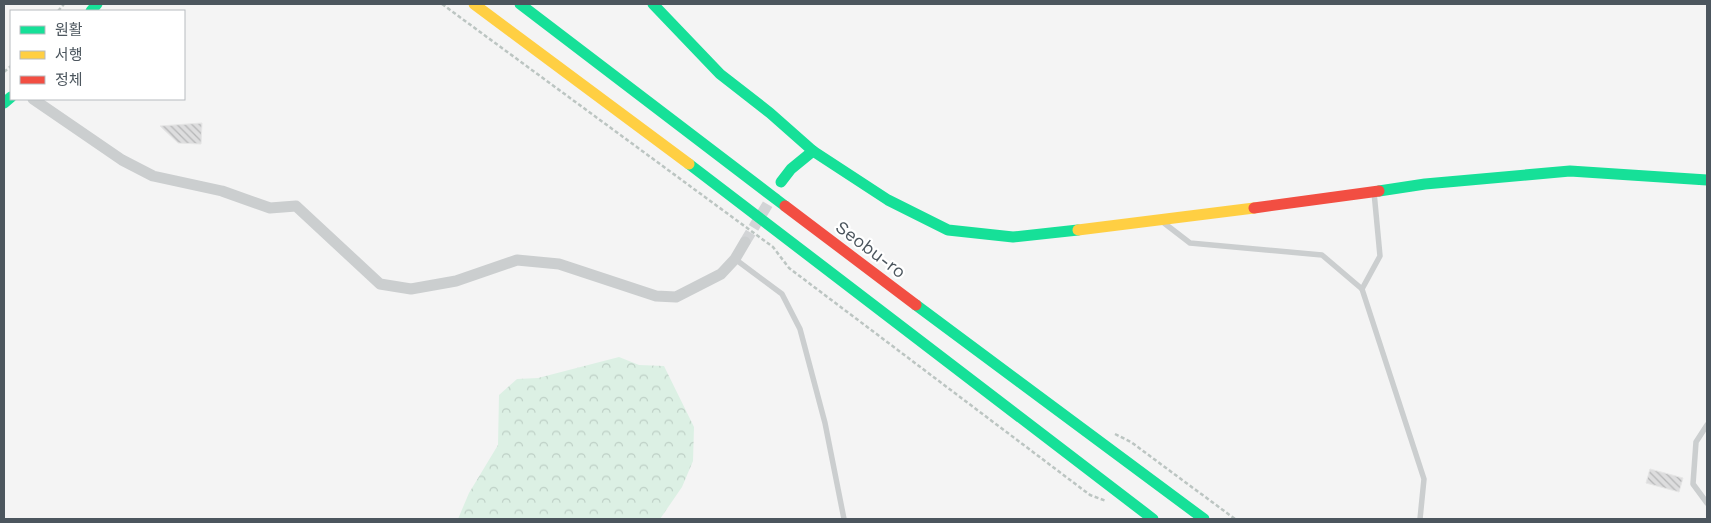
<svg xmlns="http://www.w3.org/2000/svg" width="1711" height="523" viewBox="0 0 1711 523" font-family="'Work Sans','Noto Sans KR',sans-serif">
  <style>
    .forest { fill: url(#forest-crowns) }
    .building { fill: url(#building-back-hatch); stroke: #e6e6e6 }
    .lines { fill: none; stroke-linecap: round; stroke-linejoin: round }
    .street-tunnel { stroke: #d2d4d6; stroke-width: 11; stroke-dasharray: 11 5.5; stroke-linecap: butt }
    .path { stroke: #bcc5c2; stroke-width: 2.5; stroke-dasharray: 4 2.5; stroke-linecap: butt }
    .lane { stroke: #cbcecf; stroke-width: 5.5 }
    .street { stroke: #cbcecf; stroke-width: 11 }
    .fast { stroke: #16e098; stroke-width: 11 }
    .slow { stroke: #ffcf43; stroke-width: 11 }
    .jam { stroke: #f24e42; stroke-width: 11 }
    .labels { text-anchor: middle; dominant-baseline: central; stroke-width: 4.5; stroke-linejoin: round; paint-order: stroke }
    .street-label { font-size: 18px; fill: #4c565e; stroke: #fff }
  </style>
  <defs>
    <pattern id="forest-crowns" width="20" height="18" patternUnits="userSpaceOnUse" patternTransform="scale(1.25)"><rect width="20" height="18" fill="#dcf0e4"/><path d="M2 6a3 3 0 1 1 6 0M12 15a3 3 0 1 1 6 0" fill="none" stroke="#bed0c6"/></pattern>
    <pattern id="building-back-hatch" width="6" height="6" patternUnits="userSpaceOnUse" patternTransform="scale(1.25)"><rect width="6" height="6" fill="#ddddde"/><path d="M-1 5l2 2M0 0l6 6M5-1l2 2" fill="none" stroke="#b5b6b7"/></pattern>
  </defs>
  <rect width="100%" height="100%" fill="#f4f4f4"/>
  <!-- forest -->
  <polygon class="forest" points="619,357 639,365 664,366 694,427 693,461 682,487 660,519 458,519 469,493 498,445 499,395 517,379 538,378"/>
  <!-- building -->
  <g class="building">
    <polygon points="202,123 201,144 178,143 160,126"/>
    <polygon points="1650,469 1683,478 1679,492 1646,483"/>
  </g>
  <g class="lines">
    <!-- street-tunnel -->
    <polyline class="street-tunnel" points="745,242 775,192"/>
    <!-- path -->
    <g class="path">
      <polyline points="442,4 773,247 789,268 1090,495 1106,501"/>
      <polyline points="58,11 64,4"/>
      <polyline points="4,72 11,66"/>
      <polyline points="1115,434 1131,442 1235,519"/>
    </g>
    <!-- lane -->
    <g class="lane">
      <polyline points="1164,223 1190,243 1322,255 1362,289 1424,479 1420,519"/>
      <polyline points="735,259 782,294 800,329 825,423 844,519"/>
      <polyline points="1362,289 1380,256 1374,192"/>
      <polyline points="1707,425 1696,442 1693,484 1707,503"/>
    </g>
    <!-- street -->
    <polyline class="street" points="33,99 122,160 153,176 222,191 270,208 296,206 380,284 411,289 456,281 517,260 559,264 656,296 676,297 721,274 735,259 745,242"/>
    <!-- fast -->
    <g class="fast">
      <polyline points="520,4 785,206"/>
      <polyline points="653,4 720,74 770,113 813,151 888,200 948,230 1013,237 1078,230"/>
      <polyline points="91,11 97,4"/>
      <polyline points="4,103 11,97"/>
      <polyline points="689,164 1153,519"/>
      <polyline points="781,182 791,169 813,151"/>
      <polyline points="1379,191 1425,184 1570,171 1707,180"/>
      <polyline points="916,305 1204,519"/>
    </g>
    <!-- slow -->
    <g class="slow">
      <polyline points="474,4 689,164"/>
      <polyline points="1078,230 1254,208"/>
    </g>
    <!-- jam -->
    <g class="jam">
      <polyline points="785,206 916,305"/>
      <polyline points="1254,208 1379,191"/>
    </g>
  </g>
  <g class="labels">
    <!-- street labels -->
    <g class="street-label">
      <text transform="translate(871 249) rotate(37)">Seobu-ro</text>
    </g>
  </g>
  <!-- border -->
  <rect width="1711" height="523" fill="none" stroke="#4c565e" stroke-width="10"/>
  <!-- legend -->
  <rect x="10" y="10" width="175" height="90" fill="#ffffff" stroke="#b7bbbf"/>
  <rect x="20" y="26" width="25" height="8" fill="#16e098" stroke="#b7bbbf"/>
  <text x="55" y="35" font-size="15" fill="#4c565e">원활</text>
  <rect x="20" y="51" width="25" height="8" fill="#ffcf43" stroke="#b7bbbf"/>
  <text x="55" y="60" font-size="15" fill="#4c565e">서행</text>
  <rect x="20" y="76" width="25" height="8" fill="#f24e42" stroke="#b7bbbf"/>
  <text x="55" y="85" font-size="15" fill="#4c565e">정체</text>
</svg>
